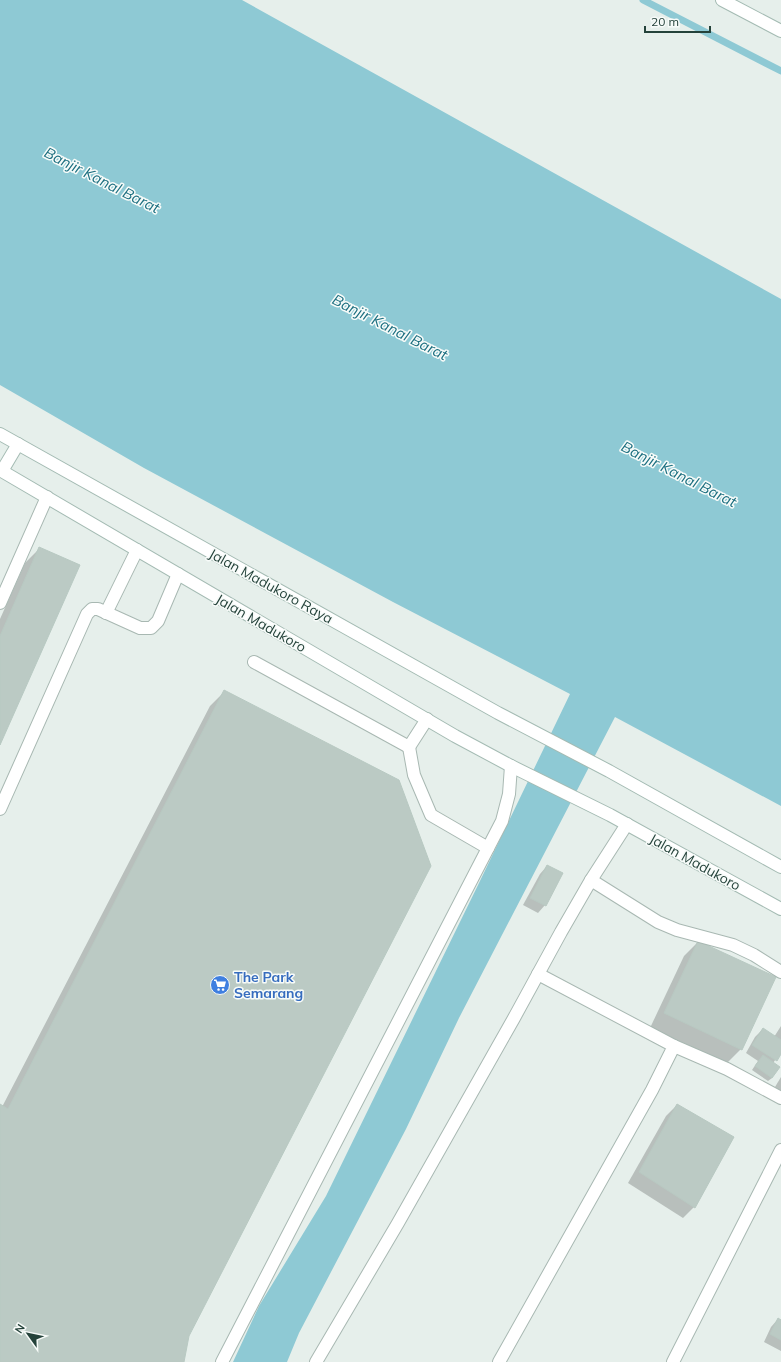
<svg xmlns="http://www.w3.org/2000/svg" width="781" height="1362" viewBox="0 0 781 1362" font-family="Mulish,sans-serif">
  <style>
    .water { fill: #8ec9d4 }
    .shadow { fill: #0003 }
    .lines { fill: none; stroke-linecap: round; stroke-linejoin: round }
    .stream { stroke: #8ec9d4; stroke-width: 7 }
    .building { fill: #bbcac4; stroke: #b8c9c2 }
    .lane-casing { stroke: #a8b8b2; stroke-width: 14 }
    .street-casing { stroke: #a8b8b2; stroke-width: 14 }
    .secondary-casing { stroke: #a4bbb3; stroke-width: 14 }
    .lane { stroke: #fff; stroke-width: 12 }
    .street { stroke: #fff; stroke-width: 12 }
    .secondary { stroke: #fff; stroke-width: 12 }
    .labels { text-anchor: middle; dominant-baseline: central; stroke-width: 3; stroke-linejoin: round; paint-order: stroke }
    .street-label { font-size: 14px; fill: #24423a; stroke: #f7fbf9 }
    .shop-label { font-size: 14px; font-weight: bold; fill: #366cbe; stroke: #f7fbf9; text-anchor: start }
    .water-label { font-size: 15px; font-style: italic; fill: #1c6f80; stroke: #f7fbf9 }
  </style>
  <rect width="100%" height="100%" fill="#e6efeb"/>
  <!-- water -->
  <polygon class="water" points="0,0 242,0 781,299 781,806 615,717 459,1018 406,1129 299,1333 287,1362 233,1362 259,1306 326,1196 479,883 570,694 393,602 144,468 0,385"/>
  <!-- shadow -->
  <g class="shadow">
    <polygon points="40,548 0,743 0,619 25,563"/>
    <polygon points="225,691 188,1336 183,1362 0,1362 0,1106 2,1107 210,706"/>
    <polygon points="547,866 545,905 538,913 523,905 540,874"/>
    <polygon points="698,942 741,1049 727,1063 650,1028 684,956"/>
    <polygon points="781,1026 781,1052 773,1063 772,1078 768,1081 752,1070 758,1061 746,1053 755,1037 763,1029 774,1037"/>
    <polygon points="781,1077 781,1091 775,1087"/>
    <polygon points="677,1105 694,1207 683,1218 628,1183 666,1116"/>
    <polygon points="778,1319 780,1320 781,1319 781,1351 764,1342 771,1327"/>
  </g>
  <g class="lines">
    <!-- stream -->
    <polyline class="stream" points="643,0 781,71"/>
  </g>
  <!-- building -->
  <g class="building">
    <polygon points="39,547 80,565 0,745 0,636"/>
    <polygon points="224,690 399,780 431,866 189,1336 184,1362 0,1362 0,1104 8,1109"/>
    <polygon points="547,865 563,873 546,906 530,898"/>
    <polygon points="698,941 776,977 742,1050 664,1013"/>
    <polygon points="763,1028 781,1040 781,1054 777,1061 752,1045"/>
    <polygon points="763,1055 780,1067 772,1078 755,1066"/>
    <polygon points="677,1104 734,1137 695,1208 639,1172"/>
    <polygon points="778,1318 781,1320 781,1340 770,1334"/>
  </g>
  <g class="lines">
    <!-- lane casing -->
    <g class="lane-casing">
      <g id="lane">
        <polyline points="0,603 47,497"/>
        <polyline points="106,613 137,550"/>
        <polyline points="254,662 409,747 427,719"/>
        <polyline points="409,747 414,775 431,815 488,848"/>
        <polyline points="0,809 87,614 92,609 98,609 140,628 151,628 158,621 178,574"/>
        <polyline points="591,880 658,922 677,930 733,945 754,955 781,972"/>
        <polyline points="222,1362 502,821 509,794 511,766"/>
      </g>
    </g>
    <!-- street casing -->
    <g class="street-casing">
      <g id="street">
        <polyline points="674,1046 727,1069 781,1098"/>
        <polyline points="316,1362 398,1223 514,1018 561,932 591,880 627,824"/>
        <polyline points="499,1362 652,1090 674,1046 538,974"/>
        <polyline points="673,1362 781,1150"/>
      </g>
    </g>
    <!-- secondary casing -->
    <g class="secondary-casing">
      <g id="secondary">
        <polyline points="722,0 781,31"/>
        <polyline points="0,434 498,713 609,771 781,867"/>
        <polyline points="0,470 455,736 511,766 610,815 781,909"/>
        <polyline points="2,471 18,444"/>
      </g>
    </g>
    <!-- lane -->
    <use href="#lane" class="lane"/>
    <!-- street -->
    <use href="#street" class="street"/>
    <!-- secondary -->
    <use href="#secondary" class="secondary"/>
  </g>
  <!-- icons -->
  <defs>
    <g id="supermarket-disc" transform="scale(1)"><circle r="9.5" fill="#3f7fe0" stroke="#f7fbf9"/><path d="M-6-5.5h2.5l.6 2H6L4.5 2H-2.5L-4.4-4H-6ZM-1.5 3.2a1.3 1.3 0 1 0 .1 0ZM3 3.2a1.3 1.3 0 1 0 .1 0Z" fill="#fff"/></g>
  </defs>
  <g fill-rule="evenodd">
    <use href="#supermarket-disc" x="220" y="985"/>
  </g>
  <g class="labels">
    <!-- street labels -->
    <g class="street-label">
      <text transform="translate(271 586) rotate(29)">Jalan Madukoro Raya</text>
      <text transform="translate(261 623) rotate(30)">Jalan Madukoro</text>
      <text transform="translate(695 862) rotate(29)">Jalan Madukoro</text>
    </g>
    <!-- shop labels -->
    <g class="shop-label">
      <text x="234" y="977">The Park<tspan x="234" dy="16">Semarang</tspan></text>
    </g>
    <!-- water labels -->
    <g class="water-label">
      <text transform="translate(102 180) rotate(27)">Banjir Kanal Barat</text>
      <text transform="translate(390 327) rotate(27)">Banjir Kanal Barat</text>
      <text transform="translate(679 474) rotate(27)">Banjir Kanal Barat</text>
    </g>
  </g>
  <!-- north arrow -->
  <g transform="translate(28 1334) rotate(303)" stroke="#f7fbf9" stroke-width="3" paint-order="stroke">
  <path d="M0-3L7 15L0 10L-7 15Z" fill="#24423a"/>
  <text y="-6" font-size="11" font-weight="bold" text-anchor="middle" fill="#24423a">N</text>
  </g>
  <!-- scale -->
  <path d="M645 26v6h65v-6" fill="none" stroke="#24423a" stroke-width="2"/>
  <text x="651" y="26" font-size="12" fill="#24423a" stroke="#f7fbf9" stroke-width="3" paint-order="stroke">20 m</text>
</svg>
